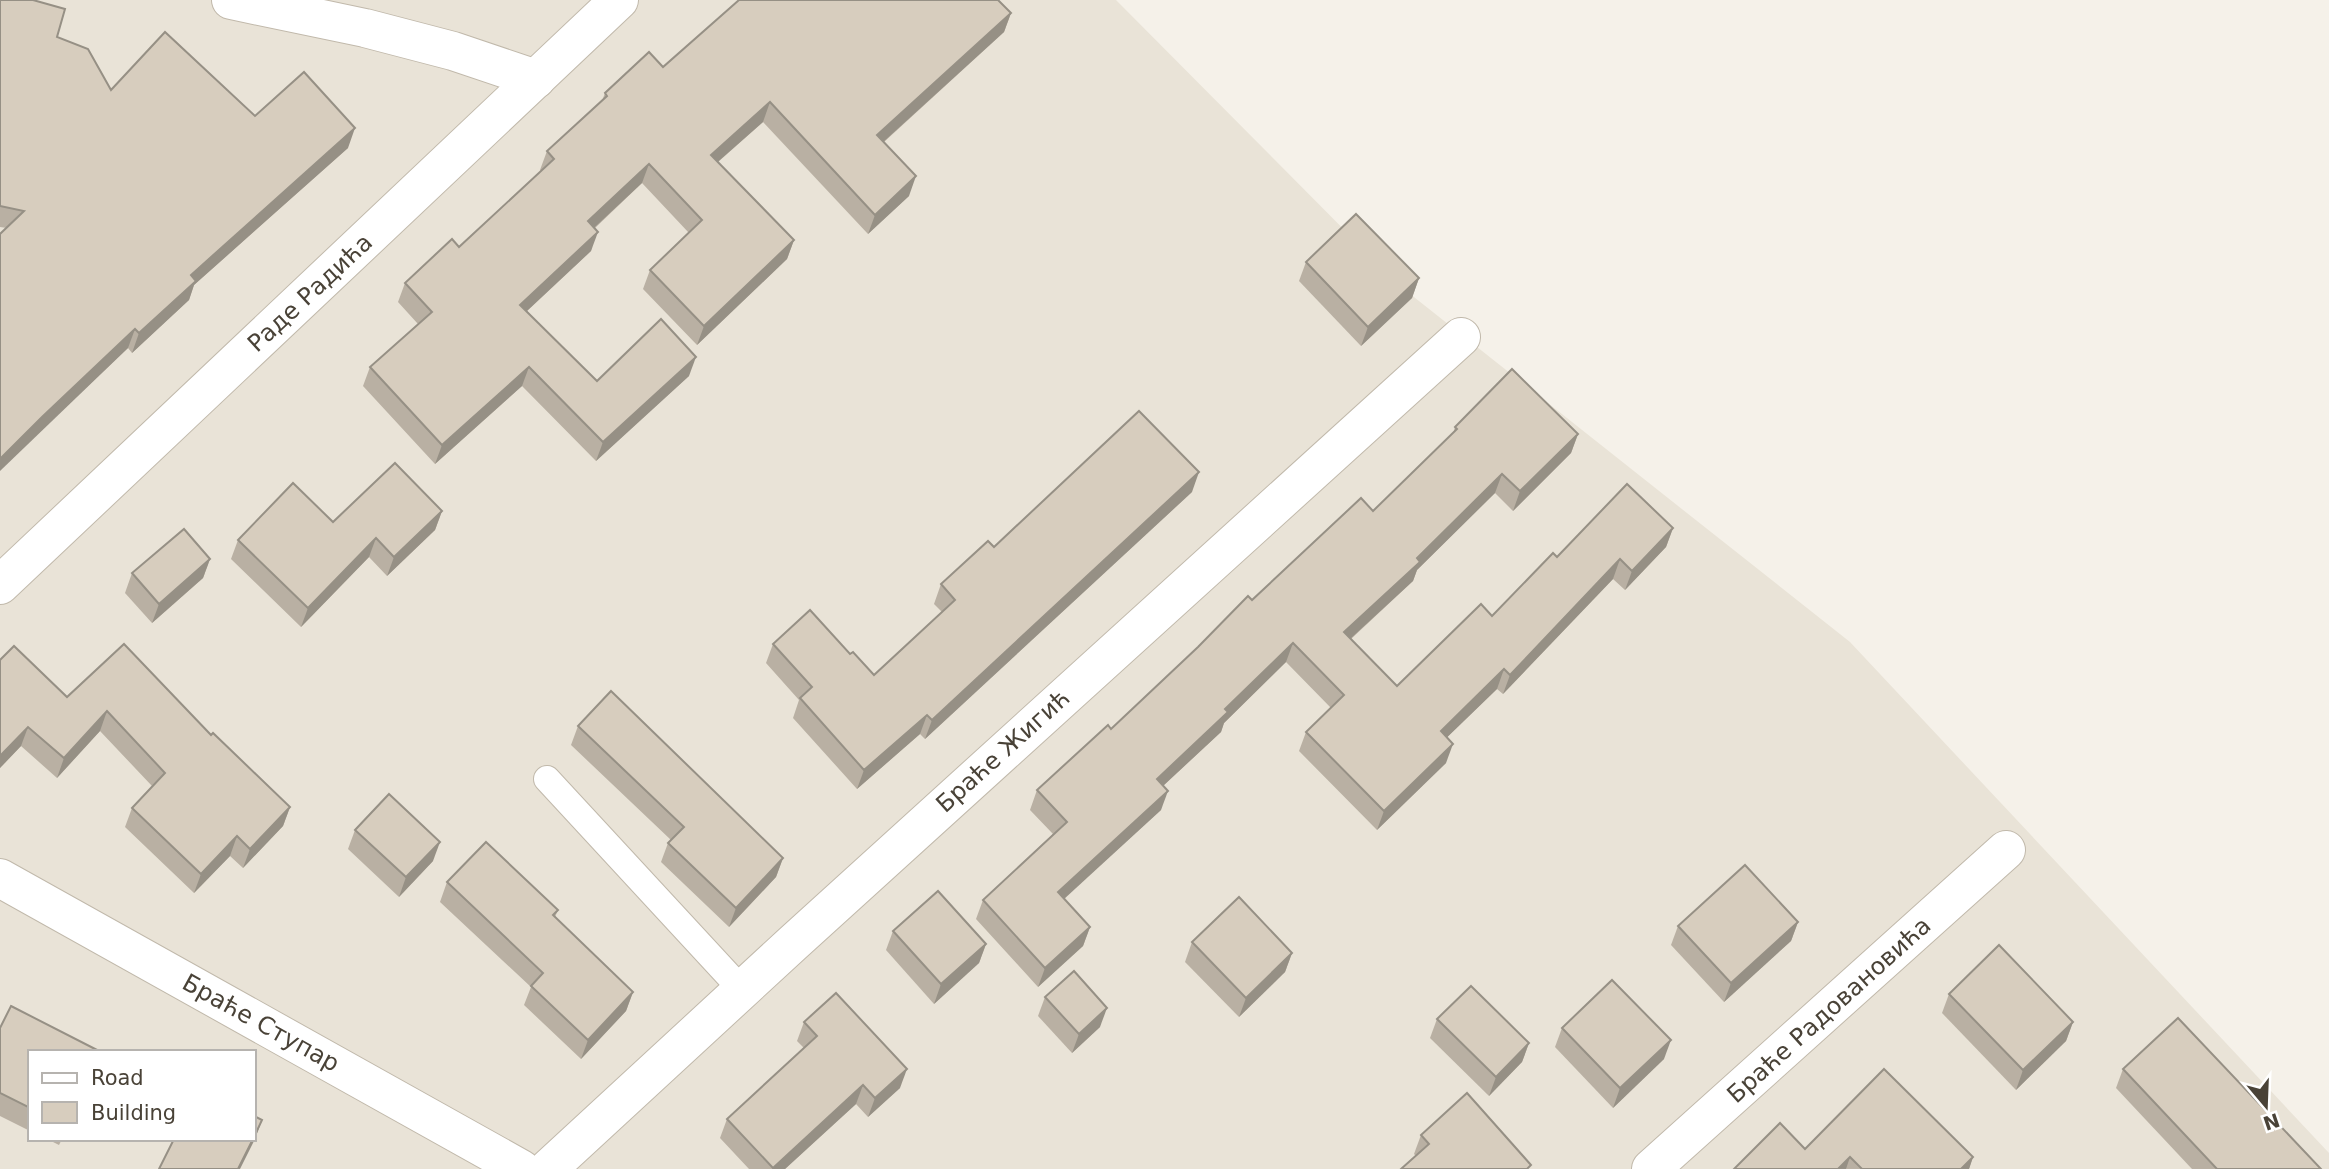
<svg xmlns="http://www.w3.org/2000/svg" width="2329" height="1169" viewBox="0 0 2329 1169" font-family="'DejaVu Sans',sans-serif">
  <style>
    .residential { fill: #e9e3d7; fill-rule: evenodd }
    .lines { fill: none; stroke-linecap: round; stroke-linejoin: round }
    .service-casing { stroke: #c1b9ab; stroke-width: 28 }
    .minor-casing { stroke: #c1b9ab; stroke-width: 40 }
    .service { stroke: #fff; stroke-width: 26 }
    .minor { stroke: #fff; stroke-width: 38 }
    .wall { fill: #b9b0a3 }
    .shaded-wall { fill: #969085 }
    .building { fill: #d7cdbe; stroke: #969085; stroke-width: 2 }
    .labels { text-anchor: middle; dominant-baseline: central; stroke-width: 5; stroke-linejoin: round; paint-order: stroke }
    .street-label { font-size: 24px; fill: #494237; stroke: #fff }
  </style>
  <rect width="100%" height="100%" fill="#f5f1e9"/>
  <!-- residential -->
  <path class="residential" d="M0 0H1116L1400 286 1850 642 2329 1153V1169H0ZM30 1052H254V1139H30Z"/>
  <g class="lines">
    <!-- service casing -->
    <g class="service-casing">
      <polyline id="service" points="547,779 742,990"/>
    </g>
    <!-- minor casing -->
    <g class="minor-casing">
      <g id="minor">
        <polyline points="231,0 365,28 453,51 536,79"/>
        <polyline points="0,585 619,0"/>
        <polyline points="0,878 521,1169"/>
        <polyline points="548,1169 792,944 1461,337"/>
        <polyline points="1651,1169 2006,850"/>
      </g>
    </g>
    <!-- service -->
    <use href="#service" class="service"/>
    <!-- minor -->
    <use href="#minor" class="minor"/>
  </g>
  <!-- wall -->
  <g class="wall">
    <polygon points="0,0 57,37 111,90 255,116 348,148 194,285 189,300 132,353 128,348 35,436 7,228 0,227"/>
    <polygon points="1011,13 1004,32 884,142 909,196 868,234 763,122 718,162 794,240 787,259 697,345 643,289 650,270 689,233 642,183 595,228 591,251 527,311 597,381 689,376 596,461 522,386 435,464 363,386 370,367 418,324 398,302 405,283 459,247 541,171 540,170 547,151 602,101 605,93 663,67"/>
    <polygon points="1306,262 1419,278 1412,298 1361,346 1299,281"/>
    <polygon points="1455,427 1578,434 1571,453 1513,511 1495,493 1417,570 1413,581 1351,639 1397,686 1492,616 1557,557 1673,528 1666,547 1625,590 1613,579 1503,694 1497,689 1447,737 1446,763 1377,830 1299,751 1306,732 1331,708 1286,662 1224,723 1221,732 1163,786 1161,810 1064,898 1090,927 1083,946 1038,987 976,919 983,900 1053,834 1030,810 1037,790 1111,729 1252,600 1373,511 1453,434"/>
    <polygon points="1192,492 925,739 920,734 857,789 793,718 799,700 766,663 773,644 850,654 874,675 942,612 934,604 941,584 994,547"/>
    <polygon points="442,511 435,530 387,576 369,557 301,627 231,559 238,540 333,522"/>
    <polygon points="210,559 203,578 152,623 125,593 132,573"/>
    <polygon points="0,660 67,697 211,735 290,807 283,826 243,868 230,856 194,893 125,827 132,808 152,786 100,731 57,778 21,746 0,768"/>
    <polygon points="578,726 783,858 776,877 729,927 661,862 668,843 671,840 571,745"/>
    <polygon points="355,830 433,861 399,897 348,849"/>
    <polygon points="447,882 558,910 555,917 633,992 626,1011 581,1059 524,1005 531,987 440,902"/>
    <polygon points="1798,922 1791,941 1724,1002 1671,945 1678,926"/>
    <polygon points="893,931 986,944 979,963 934,1004 886,950"/>
    <polygon points="1192,942 1292,953 1285,972 1239,1017 1185,962"/>
    <polygon points="1949,994 2073,1022 2066,1041 2016,1090 1942,1013"/>
    <polygon points="1045,997 1100,1027 1072,1053 1038,1016"/>
    <polygon points="1437,1019 1529,1043 1522,1062 1489,1096 1430,1038"/>
    <polygon points="804,1022 900,1088 868,1117 856,1104 785,1169 749,1169 720,1138 727,1119 804,1048 797,1041"/>
    <polygon points="0,1028 30,1052 30,1131 0,1116"/>
    <polygon points="1562,1028 1664,1059 1613,1108 1555,1047"/>
    <polygon points="2123,1069 2321,1169 2192,1169 2116,1088"/>
    <polygon points="1421,1135 1531,1165 1416,1156 1414,1154"/>
    <polygon points="47,1139 62,1139 59,1145"/>
    <polygon points="1805,1149 1973,1157 1969,1169 1734,1169"/>
  </g>
  <!-- shaded-wall -->
  <g class="shaded-wall">
    <polygon points="1011,13 1004,32 870,154 877,135"/>
    <polygon points="770,102 763,122 704,174 711,155"/>
    <polygon points="355,128 348,148 194,285 189,300 132,353 139,333 191,275"/>
    <polygon points="649,164 642,183 581,240 588,221"/>
    <polygon points="916,176 909,196 868,234 875,215"/>
    <polygon points="598,232 591,251 513,324 520,305"/>
    <polygon points="794,240 787,259 697,345 704,326"/>
    <polygon points="1419,278 1412,298 1361,346 1368,327"/>
    <polygon points="135,329 128,348 0,471 0,459 42,417"/>
    <polygon points="696,357 689,376 596,461 603,442"/>
    <polygon points="529,367 522,386 435,464 442,445"/>
    <polygon points="1578,434 1571,453 1513,511 1520,491"/>
    <polygon points="1199,472 1192,492 925,739 932,720"/>
    <polygon points="1502,474 1495,493 1417,570 1413,581 1337,651 1344,632"/>
    <polygon points="442,511 435,530 387,576 394,557"/>
    <polygon points="1673,528 1666,547 1625,590 1632,571"/>
    <polygon points="376,538 369,557 301,627 308,608"/>
    <polygon points="210,559 203,578 152,623 159,604"/>
    <polygon points="1620,559 1613,579 1503,694 1510,675"/>
    <polygon points="1293,643 1286,662 1224,723 1221,732 1150,798 1157,779 1225,709"/>
    <polygon points="1504,669 1497,689 1434,750 1441,731"/>
    <polygon points="107,711 100,731 57,778 64,758"/>
    <polygon points="927,715 920,734 857,789 864,770"/>
    <polygon points="28,727 21,746 0,768 0,756"/>
    <polygon points="1453,744 1446,763 1377,830 1384,811"/>
    <polygon points="1168,791 1161,810 1051,911 1058,892"/>
    <polygon points="290,807 283,826 243,868 250,849"/>
    <polygon points="237,836 230,856 194,893 201,874"/>
    <polygon points="440,842 433,861 399,897 406,877"/>
    <polygon points="783,858 776,877 729,927 736,908"/>
    <polygon points="1798,922 1791,941 1724,1002 1731,983"/>
    <polygon points="1090,927 1083,946 1038,987 1045,968"/>
    <polygon points="986,944 979,963 934,1004 941,984"/>
    <polygon points="1292,953 1285,972 1239,1017 1246,998"/>
    <polygon points="633,992 626,1011 581,1059 588,1040"/>
    <polygon points="1107,1008 1100,1027 1072,1053 1079,1034"/>
    <polygon points="2073,1022 2066,1041 2016,1090 2023,1070"/>
    <polygon points="1671,1040 1664,1059 1613,1108 1620,1088"/>
    <polygon points="1529,1043 1522,1062 1489,1096 1496,1077"/>
    <polygon points="907,1069 900,1088 868,1117 875,1098"/>
    <polygon points="863,1085 856,1104 785,1169 772,1169"/>
    <polygon points="262,1120 255,1139 240,1169 238,1169 253,1139 254,1139 254,1137"/>
    <polygon points="1850,1157 1846,1169 1838,1169"/>
    <polygon points="1973,1157 1969,1169 1961,1169"/>
  </g>
  <!-- building -->
  <g class="building">
    <polygon points="0,0 33,0 65,9 57,37 88,49 111,90 165,32 255,116 304,72 355,128 191,275 196,281 139,333 135,329 42,417 0,459 0,234 24,211 0,206"/>
    <polygon points="739,0 998,0 1011,13 877,135 916,176 875,215 770,102 711,155 794,240 704,326 650,270 702,220 649,164 588,221 598,232 520,305 597,381 661,319 696,357 603,442 529,367 442,445 370,367 432,312 405,283 452,239 459,247 554,159 547,151 607,96 605,93 649,52 663,67"/>
    <polygon points="1356,214 1419,278 1368,327 1306,262"/>
    <polygon points="1512,369 1578,434 1520,491 1502,474 1417,558 1420,562 1344,632 1397,686 1481,604 1492,616 1553,553 1557,557 1627,484 1673,528 1632,571 1620,559 1510,675 1504,669 1441,731 1453,744 1384,811 1306,732 1344,695 1293,643 1225,709 1228,712 1157,779 1168,791 1058,892 1090,927 1045,968 983,900 1067,822 1037,790 1108,725 1111,729 1198,647 1248,596 1252,600 1361,498 1373,511 1457,429 1455,427"/>
    <polygon points="1139,411 1199,472 932,720 927,715 864,770 800,698 812,687 773,644 810,610 850,654 853,652 874,675 955,600 941,584 988,541 994,547"/>
    <polygon points="395,463 442,511 394,557 376,538 308,608 238,540 293,483 333,522"/>
    <polygon points="184,529 210,559 159,604 132,573"/>
    <polygon points="124,644 211,735 213,733 290,807 250,849 237,836 201,874 132,808 165,773 107,711 64,758 28,727 0,756 0,660 14,646 67,697"/>
    <polygon points="611,691 783,858 736,908 668,843 684,827 578,726"/>
    <polygon points="389,794 440,842 406,877 355,830"/>
    <polygon points="486,842 558,910 553,915 633,992 588,1040 531,986 543,973 447,882"/>
    <polygon points="1745,865 1798,922 1731,983 1678,926"/>
    <polygon points="938,891 986,944 941,984 893,931"/>
    <polygon points="1239,897 1292,953 1246,998 1192,942"/>
    <polygon points="1999,945 2073,1022 2023,1070 1949,994"/>
    <polygon points="1074,971 1107,1008 1079,1034 1045,997"/>
    <polygon points="1612,980 1671,1040 1620,1088 1562,1028"/>
    <polygon points="1471,986 1529,1043 1496,1077 1437,1019"/>
    <polygon points="836,993 907,1069 875,1098 863,1085 773,1168 727,1119 817,1036 804,1022"/>
    <polygon points="11,1006 101,1052 30,1052 30,1108 0,1093 0,1028"/>
    <polygon points="2178,1018 2321,1169 2217,1169 2123,1069"/>
    <polygon points="1884,1069 1973,1157 1961,1169 1862,1169 1850,1157 1838,1169 1734,1169 1780,1123 1805,1149"/>
    <polygon points="1467,1093 1531,1165 1527,1169 1401,1169 1429,1144 1421,1135"/>
    <polygon points="254,1116 262,1120 254,1137"/>
    <polygon points="174,1139 253,1139 238,1169 159,1169"/>
  </g>
  <g class="labels">
    <!-- street labels -->
    <g class="street-label">
      <text transform="translate(310 293) rotate(-43)">Раде Радића</text>
      <text transform="translate(1003 751) rotate(-42)">Браће Жигић</text>
      <text transform="translate(1829 1010) rotate(-42)">Браће Радовановића</text>
      <text transform="translate(261 1023) rotate(29)">Браће Ступар</text>
    </g>
  </g>
  <!-- legend -->
  <rect x="28" y="1050" width="228" height="91" fill="#ffffff" stroke="#b6b3af" stroke-width="2"/>
  <rect x="42" y="1073" width="35" height="10" fill="#ffffff" stroke="#b6b3af" stroke-width="2"/>
  <text x="91" y="1085" font-size="21" fill="#494237">Road</text>
  <rect x="42" y="1102" width="35" height="21" fill="#d7cdbe" stroke="#b6b3af" stroke-width="2"/>
  <text x="91" y="1120" font-size="21" fill="#494237">Building</text>
  <!-- north arrow -->
  <g transform="translate(2266 1106) rotate(161)" stroke="#ffffff" stroke-width="5" paint-order="stroke">
  <path d="M0-5L12 26L0 18L-12 26Z" fill="#494237"/>
  <text y="-10" font-size="19" font-weight="bold" text-anchor="middle" fill="#494237">N</text>
  </g>
</svg>
